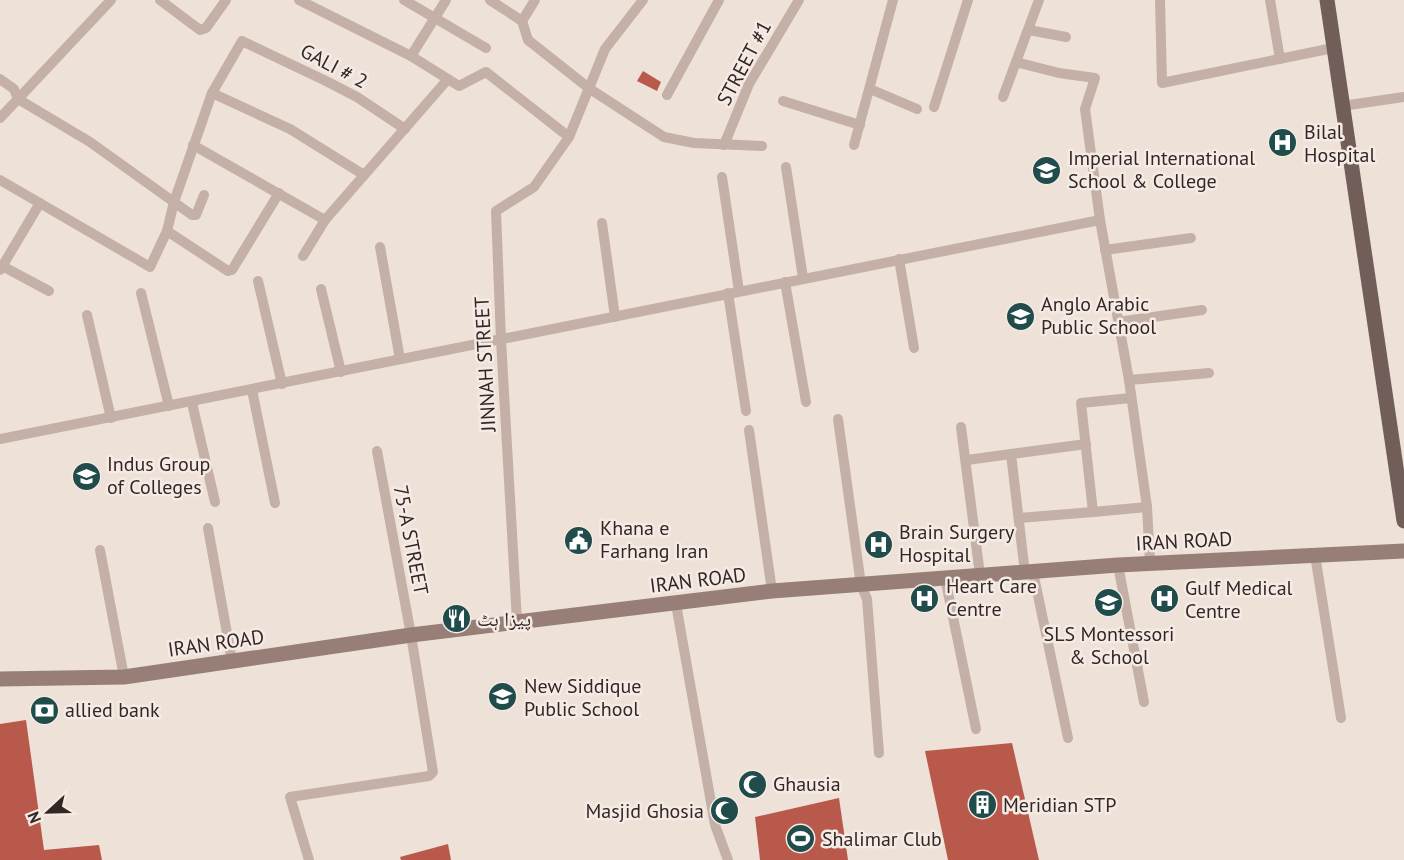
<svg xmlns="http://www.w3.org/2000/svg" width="1404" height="860" viewBox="0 0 1404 860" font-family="'PT Sans','Noto Naskh Arabic',sans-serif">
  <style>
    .building { fill: #b8594c }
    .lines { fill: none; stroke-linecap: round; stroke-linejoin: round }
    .minor { stroke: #c4b0a6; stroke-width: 10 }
    .secondary { stroke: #977f78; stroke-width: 15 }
    .primary { stroke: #715e58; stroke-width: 15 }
    .labels { text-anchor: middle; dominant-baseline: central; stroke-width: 5; stroke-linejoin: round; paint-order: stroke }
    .street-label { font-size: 20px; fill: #312826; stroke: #f6ebe4 }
    .poi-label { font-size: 20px; fill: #312826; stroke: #f6ebe4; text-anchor: start }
  </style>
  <rect width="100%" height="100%" fill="#ede1d8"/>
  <g class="building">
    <path d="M643,71L661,82L657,91L637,81Z"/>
    <path d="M26,720L44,850L99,845L102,860H0V724Z"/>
    <path d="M1012,743L1039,860H948L925,751Z"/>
    <path d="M839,798L848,860H760L755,817Z"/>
    <path d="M448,844L451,860H401L400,857Z"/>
  </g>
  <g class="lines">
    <g class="minor">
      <path d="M160,0L200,30L206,28L226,0"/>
      <path d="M299,0L411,56L459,86L486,72L569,137"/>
      <path d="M404,0L486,48"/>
      <path d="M490,0L522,21L528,40L590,89L664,137L694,143L762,146"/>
      <path d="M1160,0L1162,83L1333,48"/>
      <path d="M1270,0L1280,59"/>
      <path d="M522,21L535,0"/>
      <path d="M1029,30L1066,37"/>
      <path d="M411,56L446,0"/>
      <path d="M1016,62L1059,73L1095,78L1085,109L1100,220L1129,380L1147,507L1150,563"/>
      <path d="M0,79L14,89L18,99L90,142L192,215H196L204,195"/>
      <path d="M870,89L917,109"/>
      <path d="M212,93L290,129L364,175"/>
      <path d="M667,95L719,0"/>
      <path d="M1003,97L1039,0"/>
      <path d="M783,101L860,125"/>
      <path d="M1342,106L1404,97"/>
      <path d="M934,107L968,0"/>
      <path d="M0,118L111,0"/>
      <path d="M193,145L325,220"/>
      <path d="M724,145L749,84L799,0"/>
      <path d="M854,145L893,0"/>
      <path d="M786,167L803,278"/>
      <path d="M722,177L739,291"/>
      <path d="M0,180L150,267L167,231L174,202L212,93L242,41L326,81L357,97L405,129"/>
      <path d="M602,223L615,317"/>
      <path d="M167,231L228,271L232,270L279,193"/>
      <path d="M380,247L400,359"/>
      <path d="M1105,250L1191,238"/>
      <path d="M303,256L325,220L448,79"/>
      <path d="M899,259L914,348"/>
      <path d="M2,266L49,291"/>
      <path d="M0,270L40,203"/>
      <path d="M258,281L282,384"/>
      <path d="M785,282L806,402"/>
      <path d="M321,289L341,372"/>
      <path d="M141,293L169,406"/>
      <path d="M728,293L746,411"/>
      <path d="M87,315L111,418"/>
      <path d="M1118,322L1202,310"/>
      <path d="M1129,380L1209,373"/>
      <path d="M252,390L275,503"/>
      <path d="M1131,398L1081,403L1093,512L1147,507"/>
      <path d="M192,403L215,502"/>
      <path d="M838,419L861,585L867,599L879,753"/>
      <path d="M961,427L980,575"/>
      <path d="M749,430L772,591"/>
      <path d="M0,439C367,369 733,292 1100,220"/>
      <path d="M1011,454L1086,444"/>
      <path d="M967,460L1011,454L1025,573"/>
      <path d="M1019,518L1093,512"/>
      <path d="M208,528L232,661"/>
      <path d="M100,550L124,677"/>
      <path d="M1315,555L1341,718"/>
      <path d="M1118,565L1144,702"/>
      <path d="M1033,572L1068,738"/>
      <path d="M945,578L976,729"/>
      <path d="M676,604L715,825L728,860"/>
      <path d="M517,621L501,340L496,211L534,187L569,137L605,49L643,0"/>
      <path d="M309,860L290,797L429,776L433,772L411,635L377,451"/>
    </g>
    <path class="secondary" d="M0,679L124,677L411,635L772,591L1118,565L1404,551"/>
    <path class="primary" d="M1327,0L1404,521"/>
  </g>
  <defs>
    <symbol id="hospital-disc" viewBox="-11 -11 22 22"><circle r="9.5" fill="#204d4b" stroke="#f6ebe4"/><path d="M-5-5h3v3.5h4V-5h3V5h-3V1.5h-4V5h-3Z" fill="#fff"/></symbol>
    <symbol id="university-disc" viewBox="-11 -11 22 22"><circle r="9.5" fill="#204d4b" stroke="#f6ebe4"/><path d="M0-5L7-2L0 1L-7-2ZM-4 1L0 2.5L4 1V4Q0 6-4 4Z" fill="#fff"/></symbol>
    <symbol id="school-disc" viewBox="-11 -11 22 22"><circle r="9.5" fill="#204d4b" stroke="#f6ebe4"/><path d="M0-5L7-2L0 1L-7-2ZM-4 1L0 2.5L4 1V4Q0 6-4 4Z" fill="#fff"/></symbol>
    <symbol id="civic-disc" viewBox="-11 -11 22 22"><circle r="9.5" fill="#204d4b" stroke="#f6ebe4"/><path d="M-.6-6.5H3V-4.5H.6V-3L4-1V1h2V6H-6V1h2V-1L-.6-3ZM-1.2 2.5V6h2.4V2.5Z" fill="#fff"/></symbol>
    <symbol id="restaurant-disc" viewBox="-11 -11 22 22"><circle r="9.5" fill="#204d4b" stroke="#f6ebe4"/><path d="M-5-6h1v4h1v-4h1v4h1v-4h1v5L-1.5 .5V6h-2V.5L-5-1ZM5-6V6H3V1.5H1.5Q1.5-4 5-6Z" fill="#fff"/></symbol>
    <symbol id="bank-disc" viewBox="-11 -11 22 22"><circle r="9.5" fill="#204d4b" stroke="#f6ebe4"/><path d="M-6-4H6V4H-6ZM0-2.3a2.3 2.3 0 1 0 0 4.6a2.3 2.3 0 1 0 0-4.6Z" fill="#fff"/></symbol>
    <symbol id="mosque-disc" viewBox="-11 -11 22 22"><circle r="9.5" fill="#204d4b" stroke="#f6ebe4"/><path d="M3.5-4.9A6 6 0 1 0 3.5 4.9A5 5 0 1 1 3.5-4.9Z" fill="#fff"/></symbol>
    <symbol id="building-disc" viewBox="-11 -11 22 22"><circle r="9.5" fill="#204d4b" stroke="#f6ebe4"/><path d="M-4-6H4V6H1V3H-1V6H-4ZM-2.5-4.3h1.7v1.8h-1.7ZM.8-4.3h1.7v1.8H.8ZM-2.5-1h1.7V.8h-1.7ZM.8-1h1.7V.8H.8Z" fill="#fff"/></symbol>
    <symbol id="stadium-disc" viewBox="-11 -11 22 22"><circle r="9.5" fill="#204d4b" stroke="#f6ebe4"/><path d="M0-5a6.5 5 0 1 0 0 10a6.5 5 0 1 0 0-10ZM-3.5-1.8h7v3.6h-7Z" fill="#fff"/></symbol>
  </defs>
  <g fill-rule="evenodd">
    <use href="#hospital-disc" x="1266" y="126" width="33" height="33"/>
    <use href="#university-disc" x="1030" y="154" width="33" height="33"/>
    <use href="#school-disc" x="1004" y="300" width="33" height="33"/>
    <use href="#university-disc" x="70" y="460" width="33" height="33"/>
    <use href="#civic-disc" x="562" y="524" width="33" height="33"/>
    <use href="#hospital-disc" x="862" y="528" width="33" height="33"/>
    <use href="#hospital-disc" x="908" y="582" width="33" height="33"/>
    <use href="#hospital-disc" x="1148" y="582" width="33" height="33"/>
    <use href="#school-disc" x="1092" y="586" width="33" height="33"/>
    <use href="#restaurant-disc" x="440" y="602" width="33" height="33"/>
    <use href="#school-disc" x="486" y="680" width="33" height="33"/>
    <use href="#bank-disc" x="28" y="694" width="33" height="33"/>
    <use href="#mosque-disc" x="736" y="768" width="33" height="33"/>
    <use href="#building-disc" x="966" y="788" width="33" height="33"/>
    <use href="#mosque-disc" x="708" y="794" width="33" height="33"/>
    <use href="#stadium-disc" x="784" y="822" width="33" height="33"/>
  </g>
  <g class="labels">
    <g class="street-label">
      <text transform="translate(744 63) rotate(-62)">STREET #1</text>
      <text transform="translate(334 66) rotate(28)">GALI # 2</text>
      <text transform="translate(485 364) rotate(-93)">JINNAH STREET</text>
      <text transform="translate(411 540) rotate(79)">75-A STREET</text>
      <text transform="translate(1184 541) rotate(-3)">IRAN ROAD</text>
      <text transform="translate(698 580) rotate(-7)">IRAN ROAD</text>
      <text transform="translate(216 643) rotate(-8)">IRAN ROAD</text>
    </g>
    <g class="poi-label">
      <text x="1304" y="132">Bilal<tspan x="1304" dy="23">Hospital</tspan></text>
      <text x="1068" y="158">Imperial International<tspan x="1068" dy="23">School &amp; College</tspan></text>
      <text x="1041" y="304">Anglo Arabic<tspan x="1041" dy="23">Public School</tspan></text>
      <text x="107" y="464">Indus Group<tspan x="107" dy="23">of Colleges</tspan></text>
      <text x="600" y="528">Khana e<tspan x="600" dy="23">Farhang Iran</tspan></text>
      <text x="899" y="532">Brain Surgery<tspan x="899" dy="23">Hospital</tspan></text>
      <text x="946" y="586">Heart Care<tspan x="946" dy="23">Centre</tspan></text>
      <text x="1185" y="588">Gulf Medical<tspan x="1185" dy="23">Centre</tspan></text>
      <text x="477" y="619">پیزا ہٹ</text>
      <text x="1109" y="634" text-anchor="middle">SLS Montessori<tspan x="1109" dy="23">&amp; School</tspan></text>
      <text x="524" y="686">New Siddique<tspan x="524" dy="23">Public School</tspan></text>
      <text x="65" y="710">allied bank</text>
      <text x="773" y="784">Ghausia</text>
      <text x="1003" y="805">Meridian STP</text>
      <text x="704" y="811" text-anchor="end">Masjid Ghosia</text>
      <text x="822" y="839">Shalimar Club</text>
    </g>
  </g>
  <g transform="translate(48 812) rotate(248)" stroke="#f6ebe4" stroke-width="4.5" paint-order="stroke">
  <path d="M0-4.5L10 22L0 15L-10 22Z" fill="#312826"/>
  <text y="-9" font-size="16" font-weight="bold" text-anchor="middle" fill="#312826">N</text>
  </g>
</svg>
